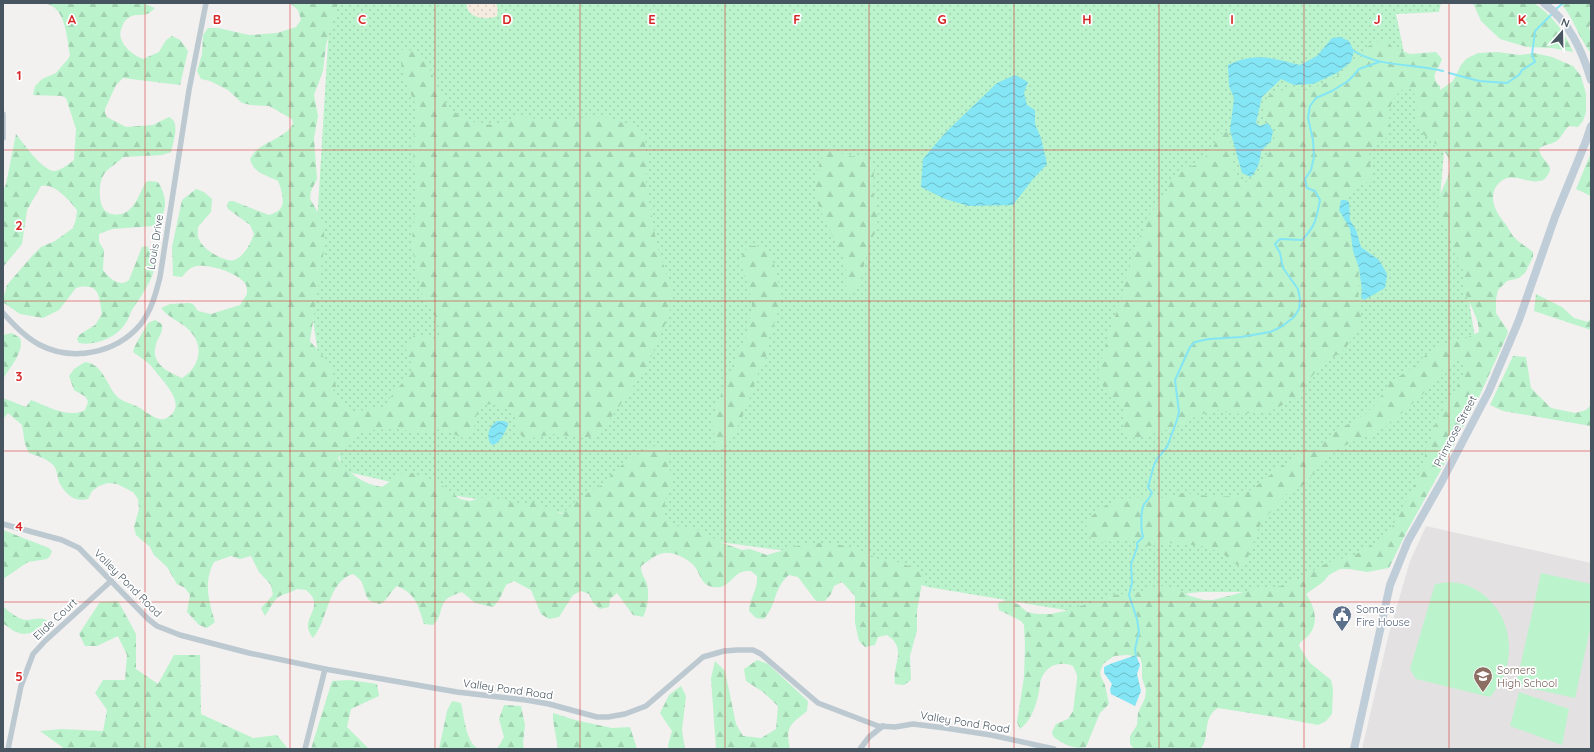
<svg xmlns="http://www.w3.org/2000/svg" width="1594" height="752" viewBox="0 0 1594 752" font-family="Quicksand,sans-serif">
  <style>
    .education { fill: #e4e1e2 }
    .grass { fill: url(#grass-dots) }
    .forest { fill: url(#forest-firs) }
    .sand { fill: url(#sand-dots) }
    .pitch { fill: #bbf3cc }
    .water { fill: url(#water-waves) }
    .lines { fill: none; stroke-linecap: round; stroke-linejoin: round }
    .stream { stroke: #84e5f4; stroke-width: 2 }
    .minor { stroke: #bcc9d0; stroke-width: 5.5 }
    .secondary { stroke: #bfcdd8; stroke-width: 8 }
    .grid { fill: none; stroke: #d62828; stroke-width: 1; stroke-opacity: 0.55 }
    .labels { text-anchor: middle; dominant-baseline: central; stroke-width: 3.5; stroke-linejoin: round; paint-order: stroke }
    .street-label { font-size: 11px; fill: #46555f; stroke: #fff }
    .service-label { font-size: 11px; fill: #4e5e75; stroke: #fff; text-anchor: start }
    .education-label { font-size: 11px; fill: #785e54; stroke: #fff; text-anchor: start }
    .grid-label { font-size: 13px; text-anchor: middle; font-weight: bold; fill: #d62828; stroke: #fff; stroke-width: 3.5; stroke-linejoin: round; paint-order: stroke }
  </style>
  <defs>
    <pattern id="grass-dots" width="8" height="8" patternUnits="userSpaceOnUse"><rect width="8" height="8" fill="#bbf3cc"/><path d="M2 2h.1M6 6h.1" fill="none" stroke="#a2d2b2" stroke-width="1.8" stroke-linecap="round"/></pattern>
    <pattern id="forest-firs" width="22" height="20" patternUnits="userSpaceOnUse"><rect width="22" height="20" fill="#bbf3cc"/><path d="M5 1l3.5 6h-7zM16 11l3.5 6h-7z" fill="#a2d2b2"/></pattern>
    <pattern id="sand-dots" width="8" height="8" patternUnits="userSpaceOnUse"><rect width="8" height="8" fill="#f5ecdf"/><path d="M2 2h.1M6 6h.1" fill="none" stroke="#d3ccc2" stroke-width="1.8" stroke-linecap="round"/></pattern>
    <pattern id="water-waves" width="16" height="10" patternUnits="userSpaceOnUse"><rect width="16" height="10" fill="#84e5f4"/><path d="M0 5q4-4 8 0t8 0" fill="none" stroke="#6ebcc9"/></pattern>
  </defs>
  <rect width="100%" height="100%" fill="#f3f0f0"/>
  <path class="education" d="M1426,526L1591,563V749H1362L1388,637L1410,561Z"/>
  <path class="grass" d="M335,3H1441L1439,12L1396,14L1403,48L1422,110L1444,152L1439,209L1463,257L1470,308L1477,349L1469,401L1376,555L1279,592H1200L1109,601L1083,613L928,587L874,569L824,556L720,542L646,521L575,515L433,492L344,471L326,413L313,319L316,241L329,26Z"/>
  <g class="forest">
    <path d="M34,3H143L155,8C152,10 150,13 147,14C140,16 133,13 127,19C124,21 123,24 122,27C115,41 131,54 143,59L159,52L166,40L172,36L180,40L188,51L180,85L123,78L116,85L105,109V113L107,117L126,127L153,125L169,117C181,122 173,142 171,152L162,155L123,157C115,166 107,167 102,178C99,185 99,202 103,208C108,217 124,216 130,209C137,203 141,190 146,182L150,181L158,182C168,198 168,213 154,226L112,229L99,234V242L104,250L103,270C109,278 120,288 129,280L142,247L146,246C169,259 143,294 133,308C130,313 129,319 125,324C116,338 95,346 79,343L77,339L79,335L95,325L102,314C99,295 99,282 76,288L59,310L43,318L20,314L4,303L3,300L7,285L32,256L41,247L55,241L73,228L76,219L77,210C70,201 54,182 41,186L27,210L22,244L3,267V191L6,184L16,134C23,143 43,171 54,171C60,171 69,164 74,160L76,129L66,98L62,96L33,95L35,86L42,79L56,73L68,59L70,55C67,40 66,8 47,4C43,3 38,3 34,3Z"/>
    <path d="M290,3H338L326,45L323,71L314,95L318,116L314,138L317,179L311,191L310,199L319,214L323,226L325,243L310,341C322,355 336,369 336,389L333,390L340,403L355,412L385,406L394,392L410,375L413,366C405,351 402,346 416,334L440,340L438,322L434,312L421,293L412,246L413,228L417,202L413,148L417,112L415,103L407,85L400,59V50L408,49L425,59L448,109L480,125L500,124L516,117H524L544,120L605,117L636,127L642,133L645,142L647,159L646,183L657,246L671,287L670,313L649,362L631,390L604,427L600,435L582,438L554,434L525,439C517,432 514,427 515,416C503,404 483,396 476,417C474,422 474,428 473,433L466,439L441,429L422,433L396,429L369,430L361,433L346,443L338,458C350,474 362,484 382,487L404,472L412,473L436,481L460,499L470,501L488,496L520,505L531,501L562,514L580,497L604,484L614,471L622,465L652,446L660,447L669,462L671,478V486L665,502L664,520L671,525L700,530L720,542L742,550L750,549L767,555L801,545L819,543L836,544L862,551L878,559L895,561L919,570L923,577L917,611V630L910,656L911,680L904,685L895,684C892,664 908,649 887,635L878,637L875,645L865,647L859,641L855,623V596L842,582L834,586L831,594L825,601H816L798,577L789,575C773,588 777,605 764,619L756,618L749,611C750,596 758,591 757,576L751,571C748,571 744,571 741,572C730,578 727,590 713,587C701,585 701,575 695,567C691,562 686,559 680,556C663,548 655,556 641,566C641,574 643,575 646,581C650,591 648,608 643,617L633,615L617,593L610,599L609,607L600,609L593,603L589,594L581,591L573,595L559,617L549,619L541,614L531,590L514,581L506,585L499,600L493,607L475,603L462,592C456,594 449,596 445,601C439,608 443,615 433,625L424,624C418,605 416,594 397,586C390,592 388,599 381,604C362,601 368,594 361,581C359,578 356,576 353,574C327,582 329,619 313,638C299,621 319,613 313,598C312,595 308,592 306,590L297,589C292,592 287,593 282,595C274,598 270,609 265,616L261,608L273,595L271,585L259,572L251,556L240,559L231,556L214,562C203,582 209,602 215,622L207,628L199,625L187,612L190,595L185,588L177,584L167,567L154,555L150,547L136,535L134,527L139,509L138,499L133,492L117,484L108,483L99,486L92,491L88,499C75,502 67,496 60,484C57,479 58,471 54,466C47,458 37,456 29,453L25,444L22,425L8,413L3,419V398L26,407L31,400C47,406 69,419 85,410L88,402L86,397L74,390L69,376L74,369L85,362C105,364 107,390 120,399C126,403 133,404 140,408C147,412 158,423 167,418C186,407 169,388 160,377C156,373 153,367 148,363C144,359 138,356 133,352C136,341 143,333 148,323L155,320L162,324C163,330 161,334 158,339C148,361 163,370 182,378C199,368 205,347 190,331C181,321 169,319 161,308L170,304L189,303L193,304L198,311L211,314L240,305L247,294C247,291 247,287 246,285C240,273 209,264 197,266C190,267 186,272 182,277L173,276L172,247L182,200L196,189L204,192L212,199L211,212L198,227C198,231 197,236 199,239C201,248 225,263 234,260C245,256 250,244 254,234L250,225L228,209L227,205L229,201H233L269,215C272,214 278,212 280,209C286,203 281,188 278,181C265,174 254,174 250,159C259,141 283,141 293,124L292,119L269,106L251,105L242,103L228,90L210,81L201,79L197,71L202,54L203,35L208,28H218L249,35L277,33L296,27L301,20L298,10Z"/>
    <path d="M1473,3H1534C1551,14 1566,33 1573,52L1552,48L1527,47L1500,39L1481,21Z"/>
    <path d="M1560,3H1591V22L1589,27L1591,37V53C1578,38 1574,17 1560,3Z"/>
    <path d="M1383,39L1387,40L1392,47L1410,54L1436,52L1442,59C1439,71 1428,75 1440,86V90L1453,81L1461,65L1466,59L1478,53L1497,52L1520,55L1534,53L1552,57L1573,66L1581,76L1586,94V112L1583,121L1578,127L1569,126C1563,131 1561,139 1555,142C1549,145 1544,144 1539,149C1540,158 1551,164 1550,170C1549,173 1546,179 1543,180C1531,185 1519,175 1507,178C1501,180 1496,185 1494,191C1490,205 1499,216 1507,226C1510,231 1512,236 1516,239C1521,244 1527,247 1533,252V257L1525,273L1519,278L1507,281L1498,290L1496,299V313L1508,331L1507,335L1479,397L1456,440L1451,452L1407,531L1389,568L1367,572L1349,569H1340L1329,575L1323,582L1306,594C1315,607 1320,624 1307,637C1303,641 1300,641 1299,646L1309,662L1331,680L1333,689L1332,714L1326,721L1318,725L1276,717L1218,708C1201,719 1211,735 1201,749H1134L1130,744V736L1137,725L1138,713L1145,698L1146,690L1142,678V665L1140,657L1127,655L1114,656L1103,664L1100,672L1101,677L1105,685L1109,704L1100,713L1086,747C1074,750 1062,744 1053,736L1052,732L1056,724L1068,719L1073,711L1077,680V675L1073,666C1062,661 1049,664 1043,675C1039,681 1040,690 1038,696C1036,707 1029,723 1020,729L1017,722L1024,677L1025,646L1024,625L1021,621L999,610L998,603L1008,599L1019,605L1027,612L1037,614H1051L1065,611L1115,595L1139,592L1162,586L1174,588L1190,596L1204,600H1213L1255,589L1282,586L1303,577L1323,565L1335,560L1353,556L1380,540L1392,527L1414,486L1424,462L1426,449L1431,440L1437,419L1455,390L1465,371V366L1459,360L1455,361L1441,371L1433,383L1423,394L1387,426L1372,435L1352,442L1327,455L1307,482L1300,487L1288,492L1267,516L1259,527L1248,557L1242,564L1237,565L1223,554L1210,548L1202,546L1170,543L1149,546L1128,538L1107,542H1098L1091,538L1086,529L1087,520L1101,508L1119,499L1150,497L1164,498L1182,493L1218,497L1243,495L1255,487L1280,467L1303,453L1316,449L1332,434L1368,412L1378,401L1389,383L1420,363L1422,358L1436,348L1453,340L1466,338L1479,332C1479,319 1471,307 1466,295C1464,287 1465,278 1463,271C1457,255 1451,240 1445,225C1443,220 1439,216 1438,211C1433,197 1451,181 1450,165C1449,147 1429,143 1421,131C1412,118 1421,102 1411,88L1407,87C1397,92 1390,102 1389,114C1389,121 1392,127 1389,134C1385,143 1373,143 1370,153C1367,161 1371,164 1372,171C1374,181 1362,186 1354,187L1348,194L1349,225L1352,228L1359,265L1358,293L1361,316L1359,329L1352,340L1340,353L1321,364L1298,396L1290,401L1269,412L1233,414L1217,410L1199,415L1174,428L1150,434L1147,436L1138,438L1130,437L1123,432V419L1125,411L1124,407L1118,401L1107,394L1099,379L1098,371L1110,330L1122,297L1126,276L1139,238L1150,214L1162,201L1173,177L1184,169L1198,164L1202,161L1214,146L1217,138L1224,132H1228C1229,138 1231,144 1232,150C1234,159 1232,170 1238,177C1254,195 1265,159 1269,150C1272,141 1277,136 1278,126L1261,116L1268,96L1285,89L1308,90L1328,82L1354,65L1367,47Z"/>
    <path d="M827,148C836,149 841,155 850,156C856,157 860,155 867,158L874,169L873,194L878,212L877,226L868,250L860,282L855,289L847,292C844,283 847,272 845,263C829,219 799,197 827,148Z"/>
    <path d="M1591,153V196L1576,189Z"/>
    <path d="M751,246C776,243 781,288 779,306C778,316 773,325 770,335C768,342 768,349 766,356C765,363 760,369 757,376C751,393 737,444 717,449L715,446L713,419L714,413L736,357L747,335L752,305L749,288L743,272L741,259L744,251Z"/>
    <path d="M1536,294L1562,307L1574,318L1588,322L1591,317V330L1534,311Z"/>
    <path d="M12,333L20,338C25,353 8,368 3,380V335Z"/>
    <path d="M1513,356L1526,357L1531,388L1551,408L1575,413L1586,410L1591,405V426L1503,411L1490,405Z"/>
    <path d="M3,530L49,548L52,551L50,556L47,559L28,562L3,579Z"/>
    <path d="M118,601L136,634V669L158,684L174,655H200L201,714L253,738L277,735L288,749H65L40,731L61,729L103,731L107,710L95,693L103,680H125L127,655L118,636L97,646H85L79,634L100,602Z"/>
    <path d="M3,606C9,612 19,620 28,620C35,619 40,617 47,620C36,631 29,638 14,631C10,629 7,625 3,624Z"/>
    <path d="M757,660L768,664L808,701L807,711C790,725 785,726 790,749H716L711,678L715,661L725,671L736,724L743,736L761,738L776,729L778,706L763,692L746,681L744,669Z"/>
    <path d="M350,680L377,684L379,696L351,709L347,727L369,749H311L332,681Z"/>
    <path d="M681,686L686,696L682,730L685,749H669L668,745L672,731L660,713L669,695Z"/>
    <path d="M452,701L461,703C464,715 466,746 480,749H439L447,711Z"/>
    <path d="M504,705L521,706L525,725L523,743L524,749H497L504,737L499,719Z"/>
    <path d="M553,713L575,720L612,728L630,727L637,749H558L553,720Z"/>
  </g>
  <path class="sand" d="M466,3H496L498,10L497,16C489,20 473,19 468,10C467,8 467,5 466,3Z"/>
  <g class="pitch">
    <path d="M1541,573L1591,584V625L1575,698L1516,685Z"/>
    <path d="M1450,582C1455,583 1462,583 1468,586C1513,604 1522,663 1490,697L1416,679L1410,669L1435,584Z"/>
    <path d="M1519,692L1569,709L1562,745L1510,726Z"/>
  </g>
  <g class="water">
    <path d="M1340,37L1349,41L1354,51L1351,62L1337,73L1313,84L1294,85L1281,79L1262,97L1256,123L1260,126L1268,123L1273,131L1271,141L1261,151C1260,162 1258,169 1251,177L1242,173L1230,130L1234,98L1229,86L1228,65C1256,52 1272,58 1300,65L1317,56L1332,38Z"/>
    <path d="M1015,75L1028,82L1024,93L1027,105L1035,110V124L1041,138L1047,164L1033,179L1013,205L969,206L945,199L921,187L923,159L946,132L997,83Z"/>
    <path d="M1341,200H1346L1349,202L1350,220L1356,230L1361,247L1379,260L1386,272L1387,276L1385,288L1364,300L1361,297L1362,290L1359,268L1353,251L1350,229L1339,210Z"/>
    <path d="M497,421H504L508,423V425C505,432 500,444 492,445C485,437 489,426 497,421Z"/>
    <path d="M1136,655L1140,665L1137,674L1141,691L1135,706L1111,694L1110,689L1112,684L1104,673V667L1110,664Z"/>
  </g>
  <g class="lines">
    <g class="stream">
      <path d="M1556,9L1563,3"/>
      <path d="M1354,51C1381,68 1413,63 1443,71"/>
      <path d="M1449,73L1479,81L1507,83L1519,75L1522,70L1535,62L1532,55L1535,31L1553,13"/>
      <path d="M1136,655L1135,649L1139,632L1137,619L1129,595L1132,583L1131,564L1137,548V543L1143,537C1141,530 1140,508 1145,503C1148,499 1150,498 1152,493L1148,487L1154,465L1157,459L1167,447L1177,420L1179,412L1175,380L1190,347L1195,342L1209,339L1241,337L1270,332L1281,327L1294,317L1299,309L1300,299L1298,289L1283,268L1280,253L1275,244L1280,239L1302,240C1316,225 1316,220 1320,200L1315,191L1307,188L1305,179L1311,170L1314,157L1313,140L1308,118L1310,106L1316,98L1332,91L1348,81L1354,75L1359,69L1379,62"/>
    </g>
    <g class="minor">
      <path d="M3,114V138"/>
      <path d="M3,313C14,325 25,337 40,345C73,362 116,353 140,325C151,312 156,293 160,277L189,90L206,3"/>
      <path d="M3,524L62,540L79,548L148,619L157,626L180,635L249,653L325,669L457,692L526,700L549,704L597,717H608L625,714L646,706L703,657L724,651L737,650H753L761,654L818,703L878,726L895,727L913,724L945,728L991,735L1054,749"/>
      <path d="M8,749L21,686L33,654L45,641L111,581"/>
      <path d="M305,749L325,669"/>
      <path d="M860,749L869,737L883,726"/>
    </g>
    <g class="secondary">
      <path d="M1544,3C1569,22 1582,50 1591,80"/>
      <path d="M1354,749L1390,585L1408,541L1442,481L1489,391L1519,320L1555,217L1586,141L1591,126"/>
    </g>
  </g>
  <path class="grid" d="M145,3V749M290,3V749M435,3V749M580,3V749M725,3V749M869,3V749M1014,3V749M1159,3V749M1304,3V749M1449,3V749M3,150H1591M3,301H1591M3,451H1591M3,602H1591"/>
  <defs>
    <symbol id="civic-pin" viewBox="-11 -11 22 30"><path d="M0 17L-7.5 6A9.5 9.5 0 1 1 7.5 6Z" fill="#5c6f8a" stroke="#fff"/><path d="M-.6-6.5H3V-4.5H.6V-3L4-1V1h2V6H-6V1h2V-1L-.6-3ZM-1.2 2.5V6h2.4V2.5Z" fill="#fff"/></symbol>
    <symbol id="school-pin" viewBox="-11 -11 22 30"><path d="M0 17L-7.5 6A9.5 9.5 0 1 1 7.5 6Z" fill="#8d6e63" stroke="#fff"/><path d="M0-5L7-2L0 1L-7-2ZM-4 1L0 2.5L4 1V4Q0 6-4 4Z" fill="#fff"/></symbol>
  </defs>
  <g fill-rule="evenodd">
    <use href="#civic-pin" x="1331" y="604" width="22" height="30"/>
    <use href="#school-pin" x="1472" y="665" width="22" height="30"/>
  </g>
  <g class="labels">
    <g class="street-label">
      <text transform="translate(155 242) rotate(-81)">Louis Drive</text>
      <text transform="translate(1455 431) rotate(-62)">Primrose Street</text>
      <text transform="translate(128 583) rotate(45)">Valley Pond Road</text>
      <text transform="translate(55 619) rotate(-43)">Elide Court</text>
      <text transform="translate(508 689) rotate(8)">Valley Pond Road</text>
      <text transform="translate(965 722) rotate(9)">Valley Pond Road</text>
    </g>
    <g class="service-label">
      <text x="1356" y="609">Somers<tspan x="1356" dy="13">Fire House</tspan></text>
    </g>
    <g class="education-label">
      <text x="1497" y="670">Somers<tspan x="1497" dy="13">High School</tspan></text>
    </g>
  </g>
  <g class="grid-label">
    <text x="72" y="24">A</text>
    <text x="217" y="24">B</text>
    <text x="362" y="24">C</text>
    <text x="507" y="24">D</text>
    <text x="652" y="24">E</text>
    <text x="797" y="24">F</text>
    <text x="942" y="24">G</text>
    <text x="1087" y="24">H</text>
    <text x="1232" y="24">I</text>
    <text x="1377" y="24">J</text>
    <text x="1522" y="24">K</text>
    <text x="19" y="80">1</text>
    <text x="19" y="230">2</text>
    <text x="19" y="381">3</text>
    <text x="19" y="531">4</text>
    <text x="19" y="681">5</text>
  </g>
  <rect width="1594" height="752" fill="none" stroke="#46555f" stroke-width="8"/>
  <g transform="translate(1562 32) rotate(20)" stroke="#ffffff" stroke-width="3" paint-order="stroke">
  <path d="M0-3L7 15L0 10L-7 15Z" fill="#46555f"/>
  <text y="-6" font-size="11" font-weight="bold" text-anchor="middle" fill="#46555f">N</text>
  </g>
</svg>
